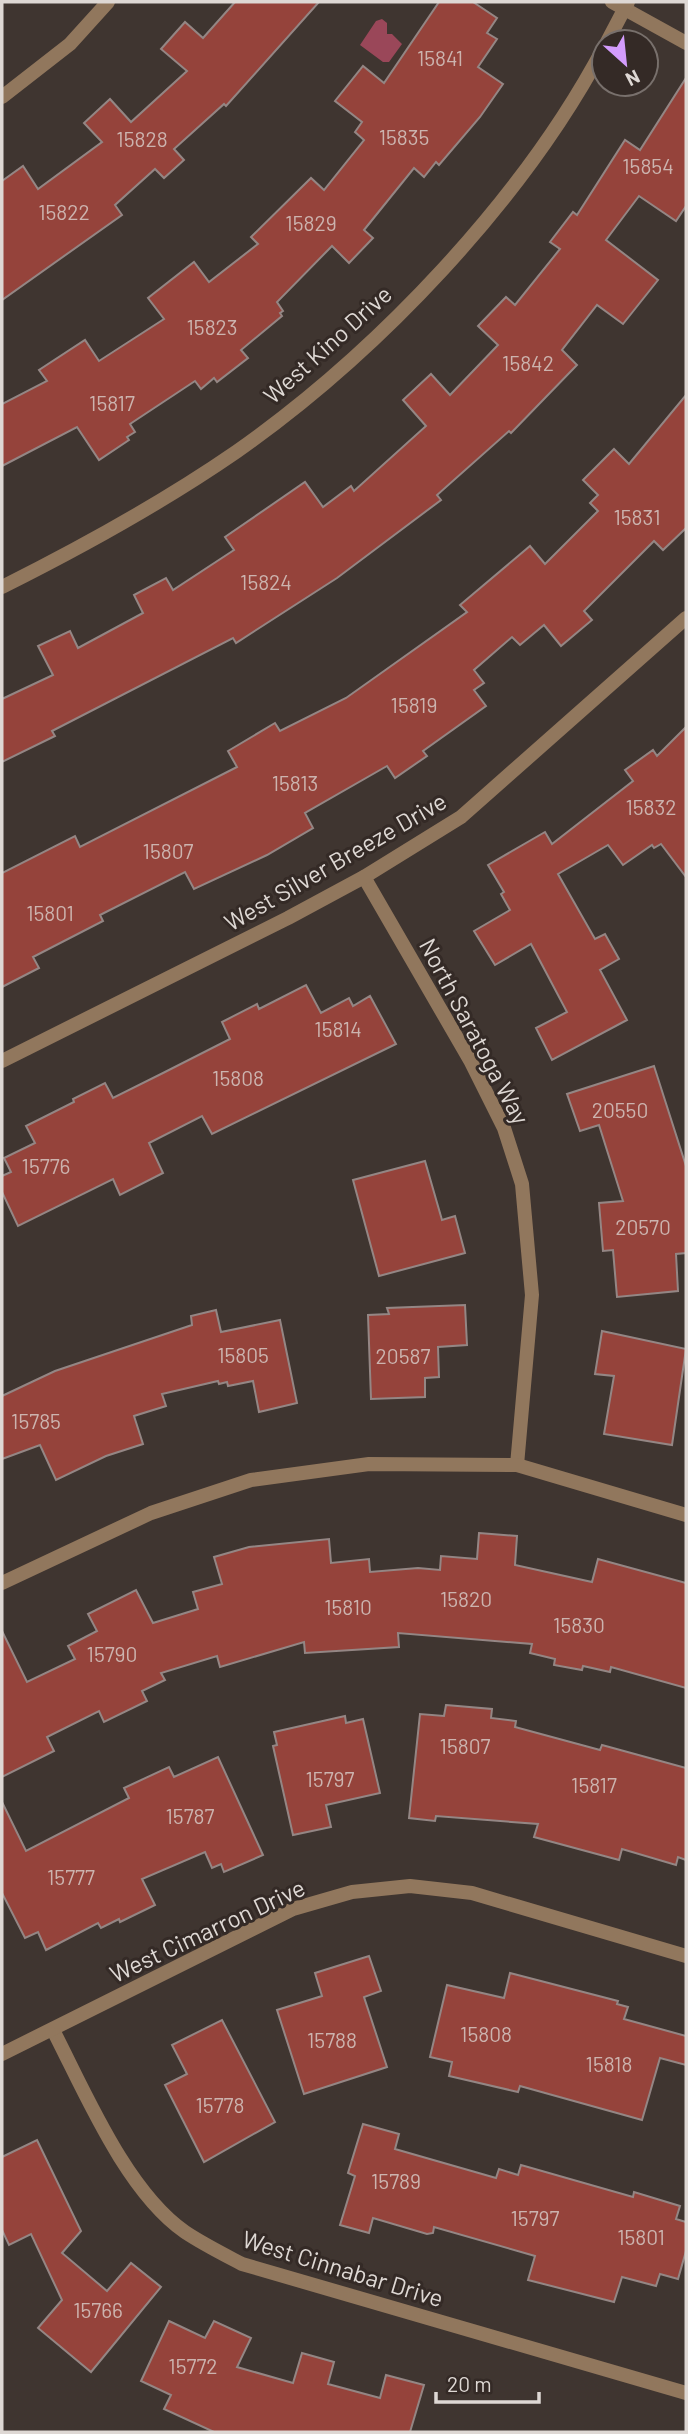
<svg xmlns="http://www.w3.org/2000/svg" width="688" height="2434" viewBox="0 0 688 2434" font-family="Barlow,sans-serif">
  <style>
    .water { fill: #9a4759 }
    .building { fill: #95433b; stroke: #948684; stroke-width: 2 }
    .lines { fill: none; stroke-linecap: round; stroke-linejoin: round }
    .street { stroke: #91775d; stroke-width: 14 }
    .labels { text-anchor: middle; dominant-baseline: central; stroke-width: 6; stroke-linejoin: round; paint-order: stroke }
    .number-label { font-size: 21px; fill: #ccb3ae }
    .street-label { font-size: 24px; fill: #ded8d4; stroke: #342a26 }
  </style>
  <rect width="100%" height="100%" fill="#3f3530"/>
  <path class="water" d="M382,19L387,23V34H392L402,44L389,62H383L360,45L376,21Z"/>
  <g class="building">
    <path d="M235,2H319L226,106L224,104L174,149L184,160L164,178L155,169L115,205L122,215L2,300V181L23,166L38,189L102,142L84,123L110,99L131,122L187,71L161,49L185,22L203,38Z"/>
    <path d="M439,2H473L497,18L487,33L497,39L478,67L503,84L480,117L439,165L436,162L424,177L414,168L364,230L373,238L349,263L332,246L277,302L283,311L280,313L282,316L241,350L248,358L217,382L214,378L201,389L195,381L130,424L135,432L127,437L129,440L99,460L77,427L2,466V404L47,381L39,370L85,340L99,361L164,319L148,298L194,262L209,282L258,244L251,237L311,178L324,190L364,140L355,132L362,122L335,101L363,66L384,83Z"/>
    <path d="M686,78V206L676,221L639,196L606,240L658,280L623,324L597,305L562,350L577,365L511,433L509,431L437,495L441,500L337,578L236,643L233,638L52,731L55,736L2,762V699L53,675L38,646L70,631L78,648L143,613L134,595L166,578L173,590L234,550L225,537L305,482L323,507L351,486L354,491L426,426L403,400L431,374L450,395L498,345L478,326L506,297L515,305L560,249L550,242L573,212L577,215L625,140L640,150Z"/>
    <path d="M686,395V528L663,550L654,541L584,611L592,620L561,646L544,625L520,645L512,637L474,670L484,683L474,690L486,706L423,751L427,756L395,778L387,766L305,813L313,828L267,855L194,889L185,872L100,915L103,921L33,957L39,968L2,987V873L75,836L80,847L237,767L228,751L275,723L280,731L346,698L467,612L460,605L530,546L545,564L598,511L590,503L598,495L583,480L614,449L629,464Z"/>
    <path d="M686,727V877L661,844L654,848L652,845L623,865L608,845L558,874L595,939L605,934L619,959L600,970L627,1020L552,1060L536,1028L567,1012L531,944L495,965L474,931L510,910L501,894L504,892L488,865L545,832L552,844L633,781L625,770L653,750L657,756Z"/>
    <path d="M306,985L321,1013L349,998L353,1006L370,996L396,1044L212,1134L202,1116L149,1143L163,1173L120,1195L113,1179L18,1226L2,1192V1176L11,1172L4,1158L35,1143L26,1126L74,1102L73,1099L105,1083L113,1098L163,1073L230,1039L222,1022L257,1004L259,1009Z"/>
    <path d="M654,1066L686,1166V1253L676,1254L678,1291L617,1297L613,1250L603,1251L599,1203L623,1201L599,1125L580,1131L567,1094Z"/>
    <path d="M425,1161L442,1220L455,1216L465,1253L379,1276L353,1180Z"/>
    <path d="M465,1305L467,1345L438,1347L439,1377L425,1378V1397L371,1399L368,1315L389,1314L387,1308Z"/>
    <path d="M216,1310L221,1332L280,1320L297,1403L259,1412L253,1381L228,1386L227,1382L219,1384L218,1381L162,1394L166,1406L134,1416L143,1444L106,1456L56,1480L40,1445L2,1459V1396L55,1371L192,1325L191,1316Z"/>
    <path d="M602,1331L686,1349L672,1445L604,1434L614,1376L595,1374Z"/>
    <path d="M479,1533L517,1536L515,1565L592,1582L598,1559L686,1583V1688L611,1667L610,1672L583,1666L582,1670L554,1665L555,1659L530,1653L532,1644L398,1633L399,1647L305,1653L304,1642L220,1667L217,1656L161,1673L165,1680L142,1691L147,1701L104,1722L99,1711L47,1737L54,1751L2,1777V1631L27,1682L75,1659L68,1646L97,1631L88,1614L136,1590L153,1623L198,1609L193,1592L222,1584L214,1557L249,1547L329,1539L331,1563L369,1559L370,1572L418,1568L440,1570L441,1556L477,1559Z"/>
    <path d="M446,1705L492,1709L491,1718L516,1721L515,1727L600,1750L602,1745L686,1768V1860L678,1857L676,1865L622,1849L619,1860L534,1837L538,1824L436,1816L435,1821L409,1818L420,1714L444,1716Z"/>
    <path d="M345,1716L346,1723L363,1719L380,1793L326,1805L331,1827L293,1835L273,1746L277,1745L274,1732Z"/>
    <path d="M218,1757L263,1855L224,1872L221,1864L212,1868L205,1852L142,1879L155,1905L120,1922L119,1919L101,1928L98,1923L46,1950L38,1932L25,1938L2,1893V1802L26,1851L129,1798L124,1788L169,1767L174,1777Z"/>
    <path d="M369,1956L381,1991L364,1997L387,2067L304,2094L277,2010L322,1996L315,1973Z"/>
    <path d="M510,1973L618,2001L617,2004L628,2007L624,2019L686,2036V2065L660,2058L642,2120L520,2086L518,2092L449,2076L452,2062L430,2057L447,1985L504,1998Z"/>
    <path d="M222,2020L275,2122L204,2162L165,2085L187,2074L172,2045Z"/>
    <path d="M363,2124L399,2134L395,2149L496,2178L499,2169L518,2175L521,2165L633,2197L634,2192L680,2206L676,2219L686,2222V2251L678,2279L660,2274L656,2286L622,2277L614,2302L528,2280L535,2256L434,2227L433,2233L427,2234L373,2218L369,2233L340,2225L355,2176L348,2173Z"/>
    <path d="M37,2140L81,2231L62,2253L107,2291L131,2263L161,2287L91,2372L38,2328L62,2300L31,2234L9,2245L2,2230V2157Z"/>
    <path d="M169,2321L205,2338L214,2321L251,2338L237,2367L293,2383L302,2353L334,2362L328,2384L380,2398L386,2375L424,2385L410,2432H214L164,2409L171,2395L141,2381Z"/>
  </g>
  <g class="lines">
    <g class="street">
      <path d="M612,2L686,43"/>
      <path d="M607,42L628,2"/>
      <path d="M2,97L70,44L108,2"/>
      <path d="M2,587C82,547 162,503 236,452C377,353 523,200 604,47"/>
      <path d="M364,877L471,1062L504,1128L522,1184L532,1295L517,1465"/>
      <path d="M2,1061L288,918L364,877L461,817L686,618"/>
      <path d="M2,1583L151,1513L251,1480L369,1464L517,1465L686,1515"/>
      <path d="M53,2030C85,2092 126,2191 185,2232C203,2244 223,2254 242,2264L686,2393"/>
      <path d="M2,2054L293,1909L352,1892L410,1886L472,1893L686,1956"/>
    </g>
  </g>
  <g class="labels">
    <g class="number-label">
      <text x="440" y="57">15841</text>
      <text x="404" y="136">15835</text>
      <text x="142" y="138">15828</text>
      <text x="648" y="165">15854</text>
      <text x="64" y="211">15822</text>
      <text x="311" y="222">15829</text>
      <text x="212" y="326">15823</text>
      <text x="528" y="362">15842</text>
      <text x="112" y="402">15817</text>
      <text x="637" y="516">15831</text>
      <text x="266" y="581">15824</text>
      <text x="414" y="704">15819</text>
      <text x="295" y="782">15813</text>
      <text x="651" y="806">15832</text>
      <text x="168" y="850">15807</text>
      <text x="50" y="912">15801</text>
      <text x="338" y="1028">15814</text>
      <text x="238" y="1077">15808</text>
      <text x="620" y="1109">20550</text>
      <text x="46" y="1165">15776</text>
      <text x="643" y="1226">20570</text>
      <text x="243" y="1354">15805</text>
      <text x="403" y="1355">20587</text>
      <text x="36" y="1420">15785</text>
      <text x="466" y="1598">15820</text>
      <text x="348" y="1606">15810</text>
      <text x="579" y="1624">15830</text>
      <text x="112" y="1653">15790</text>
      <text x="465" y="1745">15807</text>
      <text x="330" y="1778">15797</text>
      <text x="594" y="1784">15817</text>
      <text x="190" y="1815">15787</text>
      <text x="71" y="1876">15777</text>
      <text x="486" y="2033">15808</text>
      <text x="332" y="2039">15788</text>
      <text x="609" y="2063">15818</text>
      <text x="220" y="2104">15778</text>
      <text x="396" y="2180">15789</text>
      <text x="535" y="2217">15797</text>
      <text x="641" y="2236">15801</text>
      <text x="98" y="2309">15766</text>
      <text x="193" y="2365">15772</text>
    </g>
    <g class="street-label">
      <text transform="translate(327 344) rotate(-42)">West Kino Drive</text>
      <text transform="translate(335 861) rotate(-30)">West Silver Breeze Drive</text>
      <text transform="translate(475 1031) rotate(62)">North Saratoga Way</text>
      <text transform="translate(207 1930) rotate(-25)">West Cimarron Drive</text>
      <text transform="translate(343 2268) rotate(17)">West Cinnabar Drive</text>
    </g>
  </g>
  <rect width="688" height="2434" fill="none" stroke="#ded8d4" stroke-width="7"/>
  <g transform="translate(625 63) rotate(153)"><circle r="33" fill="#342a26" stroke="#78706c" stroke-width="2"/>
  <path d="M0-5L12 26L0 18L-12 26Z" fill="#d39cfc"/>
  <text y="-10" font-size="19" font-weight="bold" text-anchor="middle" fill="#ded8d4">N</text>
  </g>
  <path d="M436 2392v10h103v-10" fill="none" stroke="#ded8d4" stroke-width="3.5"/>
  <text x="447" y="2392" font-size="21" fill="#ded8d4" stroke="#342a26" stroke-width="5" paint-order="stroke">20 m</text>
</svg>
